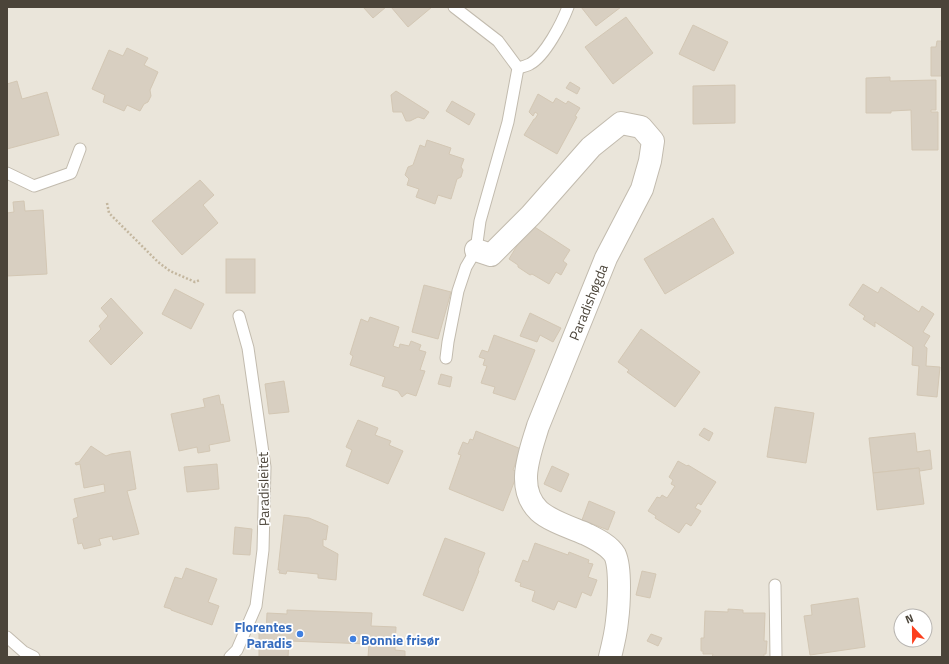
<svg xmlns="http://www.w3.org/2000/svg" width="949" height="664" viewBox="0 0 949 664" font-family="'Titillium Web',sans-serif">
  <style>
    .residential { fill: #eae5da; fill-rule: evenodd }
    .building { fill: #d8cfc1; stroke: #d3c7b4 }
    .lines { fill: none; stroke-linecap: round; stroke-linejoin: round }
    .lane-casing { stroke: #c2bbae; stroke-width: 13 }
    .street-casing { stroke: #c2bbae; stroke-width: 24 }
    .path { stroke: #c4b79f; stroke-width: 2.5; stroke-dasharray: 2 2; stroke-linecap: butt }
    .lane { stroke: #fff; stroke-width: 11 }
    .street { stroke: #fff; stroke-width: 22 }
    .shop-dot { fill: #3f7fe0; stroke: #fff; stroke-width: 1.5 }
    .labels { text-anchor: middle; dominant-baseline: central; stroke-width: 3.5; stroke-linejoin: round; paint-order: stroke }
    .street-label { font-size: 14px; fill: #4b4439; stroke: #fff }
    .shop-label { font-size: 14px; font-weight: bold; fill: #366cbe; stroke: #fff; text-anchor: end }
  </style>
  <rect width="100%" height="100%" fill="#f6f3ec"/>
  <path class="residential" d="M7,7H942V657H7ZM901,616H925V640H901Z"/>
  <g class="building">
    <path d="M363,7H386L373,18Z"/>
    <path d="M391,7H432L408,27Z"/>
    <path d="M581,7H621L596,26Z"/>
    <path d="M626,17L653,53L613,84L585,47Z"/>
    <path d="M693,25L728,42L714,71L679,54Z"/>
    <path d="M937,41H942V76H931V47H936Z"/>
    <path d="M127,48L148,58L144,65L158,72L150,90L151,96L148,102L144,104L140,111L127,105L124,111L103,102L105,95L92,89L109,50L123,56Z"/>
    <path d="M890,77V81L936,80V110H931V112H938V150H912L911,110L891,111V113H866V78Z"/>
    <path d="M17,81L22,99L47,92L59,135L7,149V84Z"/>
    <path d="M570,82L580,88L577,94L566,88Z"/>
    <path d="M735,85V123L693,124V86Z"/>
    <path d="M396,91L429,112L424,119L418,117L410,121H406L402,112H393L391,95Z"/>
    <path d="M538,94L553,103L556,98L566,104L568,101L580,108L575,116L577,117L557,154L524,135L534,119H535L538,114L535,112L533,116L529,112Z"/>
    <path d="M452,101L475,114L469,125L446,111Z"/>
    <path d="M427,140L451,148L449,154L464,159L461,167L463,170L461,177L457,179L451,199L438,195L435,204L416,197L419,189L407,185L409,179L405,175L408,167L413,165L420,145L425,147Z"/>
    <path d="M200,180L214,195L203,205L218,223L182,255L152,221Z"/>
    <path d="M24,201L25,211L43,210L47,274L7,276V213L14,212L13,202Z"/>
    <path d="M713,218L734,253L665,294L644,259Z"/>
    <path d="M530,224L570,250L563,261L567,264L561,275L556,272L549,284L532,274L530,275L518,267V265L509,259Z"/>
    <rect x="226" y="259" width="29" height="34"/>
    <path d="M863,284L878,293L881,287L919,312L922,306L934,314L923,332L930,336L924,346L927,348L926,366L940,367L937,397L917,395L919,366L912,365L913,347L875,322V327L863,319L865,316L849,305Z"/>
    <path d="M424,285L451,292L438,339L412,332Z"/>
    <path d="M175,289L204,304L191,329L162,314Z"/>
    <path d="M111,298L143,333L111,365L89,341L101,329L99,326L108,316L101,308Z"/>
    <path d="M530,313L561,328L553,342L540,335L537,342L520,336Z"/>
    <path d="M370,317L399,327L393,346L399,348L400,344L409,346L411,341L421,345L419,350L426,352L420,370L425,371L416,396L407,393L402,397L398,391L382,386L385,377L350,365L353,356L350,354L361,319L368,322Z"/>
    <path d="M641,329L700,372L675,407L627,372L629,370L618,362Z"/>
    <path d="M494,335L535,350L515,400L493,393L495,387L481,383L487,366L483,365L485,359L479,357L482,350L488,352Z"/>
    <path d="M441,374L452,377L450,387L438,384Z"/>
    <path d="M284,381L289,412L269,414L265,384Z"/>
    <path d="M219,395L221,405L223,404L230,441L209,445L210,451L198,453L197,447L179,451L171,414L205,407L203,399Z"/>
    <path d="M775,407L814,413L806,463L767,457Z"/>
    <path d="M358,420L378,428L375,435L391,441L389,445L403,451L388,484L346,466L352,450L346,447Z"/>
    <path d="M704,428L713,433L709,441L699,435Z"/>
    <path d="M476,431L521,449L513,470L518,472L503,511L449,489L461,455L458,454L463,442L468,444L470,439L473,440Z"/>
    <path d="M915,433L917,452L930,450L932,469L920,471L919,468L873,473L869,438Z"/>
    <path d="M91,446L106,456L111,454L130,451L136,489L127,491L139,534L113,540L112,536L99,539L101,545L84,549L82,543L78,544L73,519L78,517L74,499L105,492L104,484L84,488L80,464L76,465L75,463L79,462Z"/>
    <path d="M678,461L687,466L688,465L716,482L701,505L698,503L695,508L701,511L691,526L686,523L679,533L655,518L656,516L648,511L657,497L660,498L662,495L667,498L675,486L671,484L673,480L669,477Z"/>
    <path d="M217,464L219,489L187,492L184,467Z"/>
    <path d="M552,466L569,474L561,492L544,484Z"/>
    <path d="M919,468L924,504L877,510L873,473Z"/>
    <path d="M589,501L615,512L608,530L582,520Z"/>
    <path d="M284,515L309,518L328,526L326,540L323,539V546L338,554L336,580L318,578V574L287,571L286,574L279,573L280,570H278Z"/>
    <path d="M235,527L252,529L250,555L233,554Z"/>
    <path d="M445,538L485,553L478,570L479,571L463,611L423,595Z"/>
    <path d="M535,543L568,555L569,552L589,560L588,563L593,564L588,577L597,580L591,596L582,592L576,608L558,601L554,610L532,601L535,591L520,586L521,583L515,581L523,560L528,562Z"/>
    <path d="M186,568L217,579L208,602L219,606L212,625L171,610V609L164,607L175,577L182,579Z"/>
    <path d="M642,571L656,574L650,598L636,595Z"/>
    <path d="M858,598L865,647L810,655L804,616L812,615L811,605Z"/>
    <path d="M728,609L743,610V613H765L764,641H767L766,654H764V657H712L713,654H703V651H701V638H704L705,611L728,612Z"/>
    <path d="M287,610L372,613L371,626L396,627L395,650L405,651V657H368L369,644L289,641L288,657H259V633L266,634L267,613L287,614Z"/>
    <path d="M651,634L662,638L658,646L647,641Z"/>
  </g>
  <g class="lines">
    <defs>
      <g id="lane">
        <path d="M518,68C522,67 526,66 530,64C545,56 562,23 568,7"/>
        <path d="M7,173L34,186L71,173L80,149"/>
        <path d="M446,358L448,342L458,291L466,267L476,250L480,221L508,122L518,68L498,41L454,7"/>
        <path d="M775,585L776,657"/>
        <path d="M7,637L24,652L34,657"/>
        <path d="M230,657L237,650L256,606L263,550L265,467L248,348L239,316"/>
      </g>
      <path id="street" d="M476,250L491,255L531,215L591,147L621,123L641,127L653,141L650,161L642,189L606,258L538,426C530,453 515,488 539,511C550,521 572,528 586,534C596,539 609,545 615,555C621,568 619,606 617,621C616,633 613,645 610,657"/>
    </defs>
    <use href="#lane" class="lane-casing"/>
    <use href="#street" class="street-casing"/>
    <path class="path" d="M107,203L109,213L158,262L170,271L195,282L200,280"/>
    <use href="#lane" class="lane"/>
    <use href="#street" class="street"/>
  </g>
  <g class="shop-dot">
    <circle cx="300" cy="634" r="4"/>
    <circle cx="353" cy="639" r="4"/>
  </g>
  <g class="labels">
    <g class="street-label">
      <text transform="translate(588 302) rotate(-68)">Paradishøgda</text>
      <text transform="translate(263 489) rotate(-91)">Paradisleitet</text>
    </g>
    <g class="shop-label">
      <text x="292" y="626">Florentes<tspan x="292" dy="16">Paradis</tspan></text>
      <text x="361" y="639" text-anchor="start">Bonnie frisør</text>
    </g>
  </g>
  <rect width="949" height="664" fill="none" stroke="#4b4439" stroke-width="16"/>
  <g transform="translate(913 628) rotate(338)"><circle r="19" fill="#ffffff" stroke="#b7b4b0"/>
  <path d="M0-3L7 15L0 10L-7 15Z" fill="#fc3f1d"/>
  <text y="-6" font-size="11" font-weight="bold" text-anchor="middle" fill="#4b4439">N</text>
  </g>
</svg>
